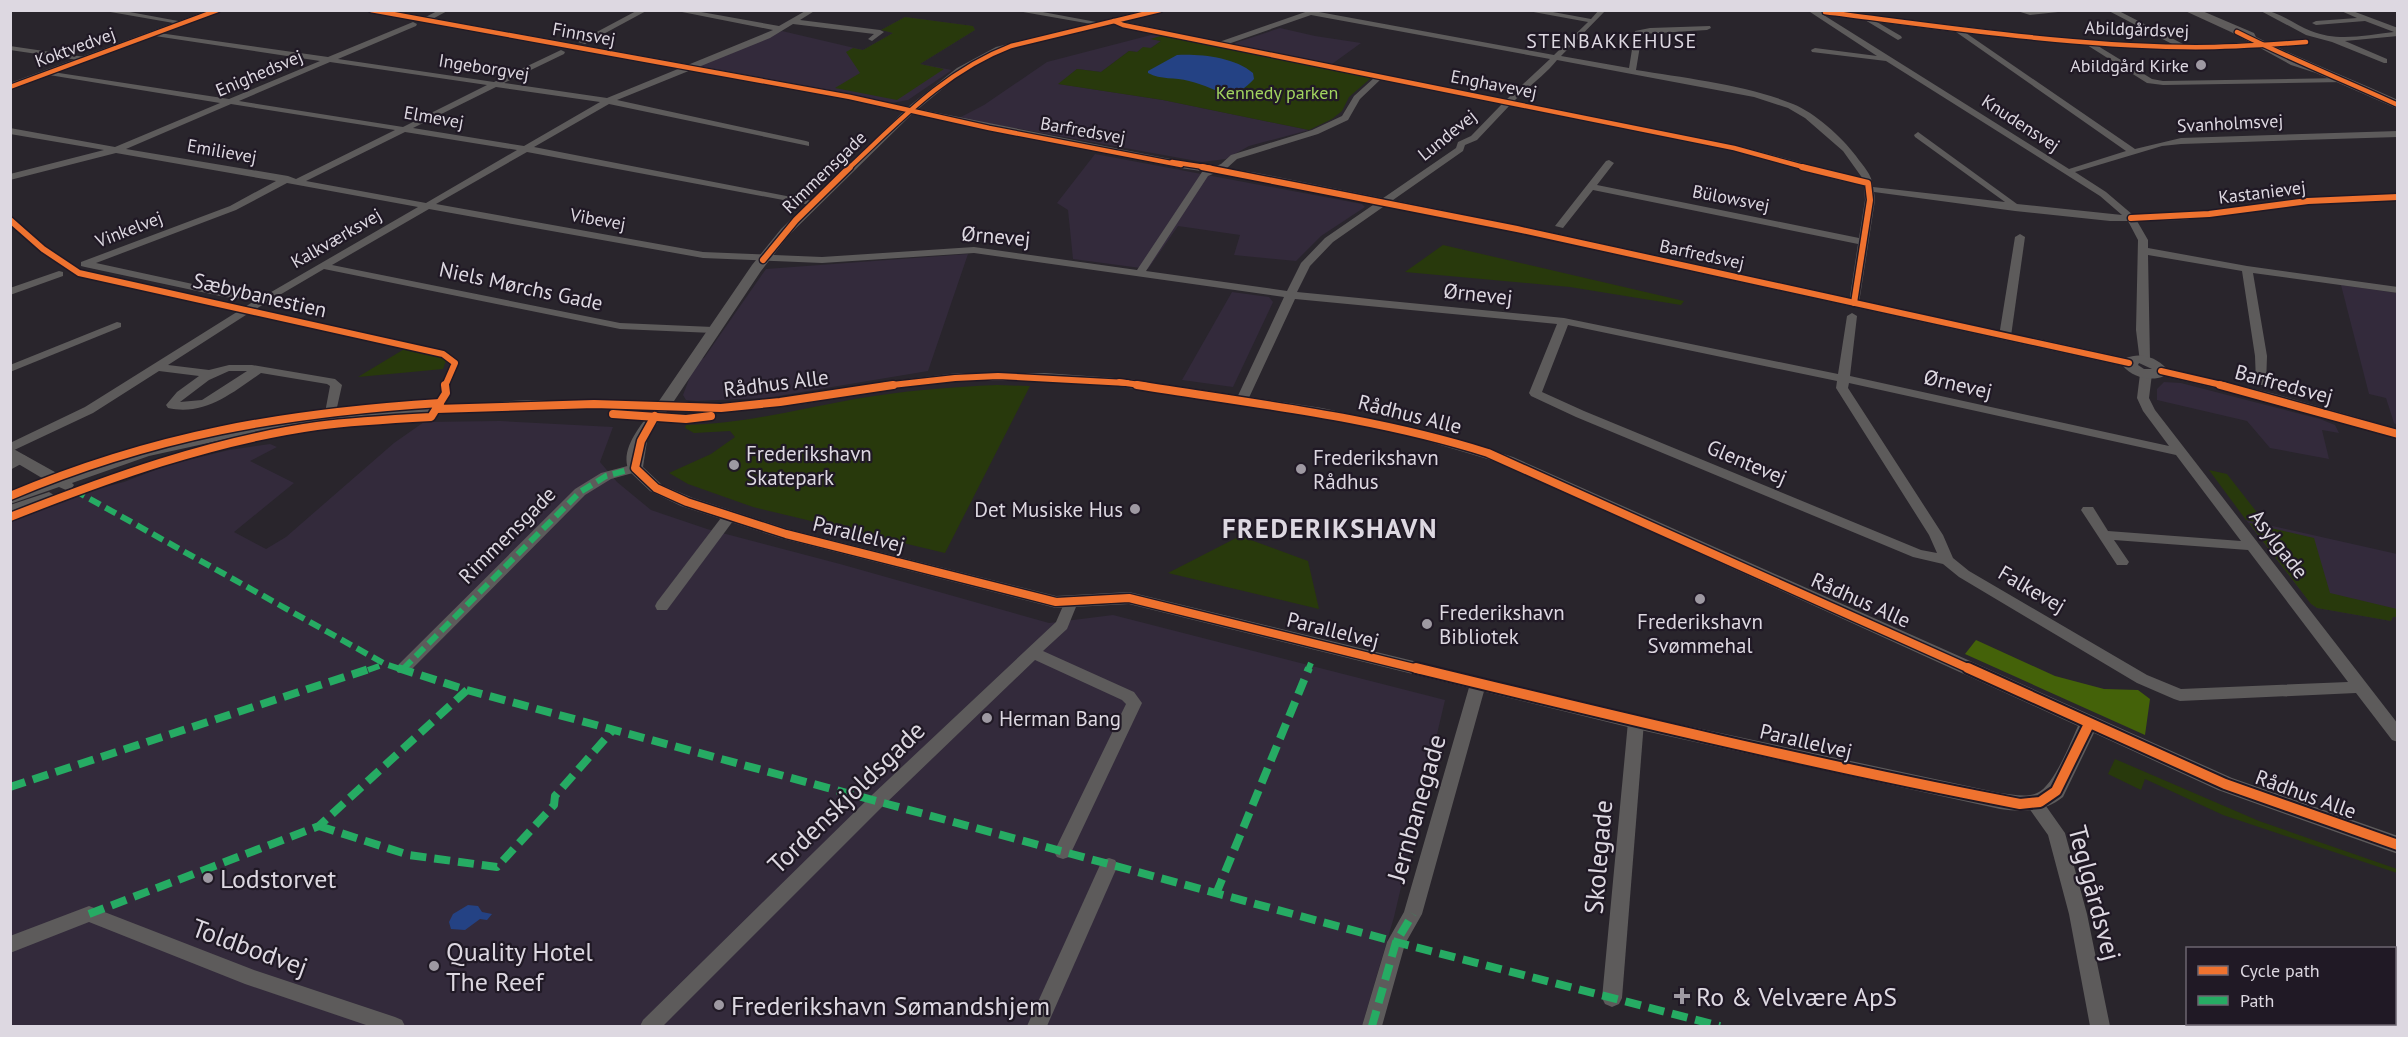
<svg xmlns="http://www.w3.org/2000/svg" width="2408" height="1037" viewBox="0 0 2408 1037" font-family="'PT Sans',sans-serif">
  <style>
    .built { fill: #332a3b }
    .green { fill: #28390c }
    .forest { fill: #446209 }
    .water { fill: #244284 }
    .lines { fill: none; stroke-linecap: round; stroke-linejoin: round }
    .minor { fill: #5d5b5b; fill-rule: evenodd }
    .tertiary { fill: #5d5b5b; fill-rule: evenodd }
    .primary { fill: #5f5c5c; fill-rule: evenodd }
    .quiet-far1 { stroke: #26ab63; stroke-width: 6; stroke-dasharray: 12 6; stroke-linecap: butt }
    .quiet { stroke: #26ab63; stroke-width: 8; stroke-dasharray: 16 8; stroke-linecap: butt }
    .cycleway-far3-casing { stroke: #201925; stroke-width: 7 }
    .cycleway-far2-casing { stroke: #201925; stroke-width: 9 }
    .cycleway-far1-casing { stroke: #201925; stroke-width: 11 }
    .cycleway-casing { stroke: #201925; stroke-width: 14 }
    .cycleway-far3 { stroke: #ef722f; stroke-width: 4.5 }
    .cycleway-far2 { stroke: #ef722f; stroke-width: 6 }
    .cycleway-far1 { stroke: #ef722f; stroke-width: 8 }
    .cycleway { stroke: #ef722f; stroke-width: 10 }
    .poi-dot { fill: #9e99a2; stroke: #201925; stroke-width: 2 }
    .labels { text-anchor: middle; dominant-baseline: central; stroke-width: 4.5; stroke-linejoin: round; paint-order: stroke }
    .far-street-label { font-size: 18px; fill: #ddd8e1; stroke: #201925 }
    .far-poi-label { font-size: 18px; fill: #ddd8e1; stroke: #201925; text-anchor: end }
    .far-park-label { font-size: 18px; fill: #a1d45f; stroke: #201925 }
    .far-quarter-label { font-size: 20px; letter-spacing: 1.5px; fill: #ddd8e1; stroke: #201925 }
    .street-label { font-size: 21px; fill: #ddd8e1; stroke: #201925 }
    .poi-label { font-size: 21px; fill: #ddd8e1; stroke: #201925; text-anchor: start }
    .near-street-label { font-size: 26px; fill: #ddd8e1; stroke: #201925 }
    .near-poi-label { font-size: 26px; fill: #ddd8e1; stroke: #201925; text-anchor: start }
    .district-label { font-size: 27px; font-weight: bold; letter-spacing: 1.5px; fill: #ddd8e1; stroke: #201925 }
  </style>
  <rect width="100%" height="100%" fill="#29252c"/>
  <g class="built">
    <path d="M905,17L973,26L975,30L920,64L952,70L908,100L892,103L697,67L782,31L863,50L893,33L881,30Z"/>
    <path d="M1280,28L1315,36L1361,43L1332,64L1236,45L1235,43Z"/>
    <path d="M1151,35L1161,36L1152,39L1161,41L1151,48L1137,52L1129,51L1101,72L1077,69L1059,84L1163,100L1309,130L1249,146L1226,159L1202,162L959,118L984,105L1047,62Z"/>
    <path d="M1095,154L1362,204L1365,207L1321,236L1296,261L1234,255L1240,235L1178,226L1148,269L1073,259L1068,210L1057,203Z"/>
    <path d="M968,254L928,371L766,398L697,401L686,400L683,395L691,374L700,359L704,358L766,269Z"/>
    <path d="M2341,285L2397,293V425L2394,423L2386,398L2369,394Z"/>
    <path d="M1232,292L1269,297L1273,302L1233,387L1182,380Z"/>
    <path d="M2164,382L2181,383L2320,419L2335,425L2339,433L2322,430L2329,459L2270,448L2247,421L2157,400V389Z"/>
    <path d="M500,421L613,427L600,462L617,482L651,510L707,529L840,564L1049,623L1113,615L1445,700L1394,917L1362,1026H11V519L66,497L124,482L168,465L229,450L270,444L277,447L250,461L294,483L234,532L266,549L286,537L394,443L424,422Z"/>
    <path d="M2246,520L2397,554V617H2393L2391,621L2317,608L2311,604Z"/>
  </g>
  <g class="green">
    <path d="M905,17L973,26L975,30L920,64L944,69L897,100L835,88L860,73L846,52L853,48L863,50L893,33L881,30Z"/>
    <path d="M1161,36L1371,78L1349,97L1342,111L1332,119L1309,130L1163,100L1058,84L1077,69L1101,72L1129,51L1137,52L1143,47L1151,48L1161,41L1150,39Z"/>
    <path d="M1443,245L1684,301L1681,305L1570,287L1405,272Z"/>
    <path d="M406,348L447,358L443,369L358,377Z"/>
    <path d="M997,385L1030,386L945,553L753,507L688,484L669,473L711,454L735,437L730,431L694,433L685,428L686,425C743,424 799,409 855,399C902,391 949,387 997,385Z"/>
    <path d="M2209,470L2227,474L2266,524L2246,520Z"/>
    <path d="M2249,523L2314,538L2330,593L2397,609V617H2393L2391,621L2317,608L2311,604Z"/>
    <path d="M1240,536L1308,561L1319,609L1168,573Z"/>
    <path d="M2115,759L2259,821L2397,869V873L2223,815L2145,779L2141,790L2108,774Z"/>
  </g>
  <path class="forest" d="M1976,640L2055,676L2104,689L2138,690L2150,699L2145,735L1965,654Z"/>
  <g class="water">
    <path d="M1177,55C1201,54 1234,57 1253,73L1254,79C1230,106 1214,86 1189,81C1175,77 1161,80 1148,73V71Z"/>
    <path d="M468,905L478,906L482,912L492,914L487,920L480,919L465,930L451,929L449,922L453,914Z"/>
  </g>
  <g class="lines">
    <g class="minor">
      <path d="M99,10H119L189,23L185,25Z"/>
      <path d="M439,10H449L427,22L420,20Z"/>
      <path d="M638,10H648L585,44L578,42Z"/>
      <path d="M672,10H690L779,26L807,10H816L800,20L880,30L884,32L872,41L868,39L874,34L793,24L770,38L617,100L806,141L809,142V146L609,104L534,147L812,201L815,202V206L527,152L436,204L703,252L822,257L974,247L1137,270L1202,172L1221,164L1231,155L1312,130L1342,116L1354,96L1374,78L1123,27L1111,23V19L1219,42L1311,10H1322L1319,12L1554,55L1588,22L1523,10H1542L1591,19L1599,10H1606L1561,56L1629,68L1635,31L1650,28L1710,26L1711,28L1707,30L1642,34L1636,70C1685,78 1747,85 1793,104C1815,113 1841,136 1856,156C1863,166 1872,174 1873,187L2005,202L1915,137L1914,135L1918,132L2017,204L2122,215L2100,196L1886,61L1812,52L1811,50L1815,48L1877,56L1807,10H1826L2059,38L2174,45L2107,10H2117L2185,45L2309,40V44H2306C2236,49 2167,51 2098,46L2152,79L2163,81L2342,78H2345V82L2163,85L2147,83L2087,45L1966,33L2135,149L2181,138L2398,131V137L2181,144L2162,146L2075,172L2106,192L2133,215L2183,214L2308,198L2398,194V200L2308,204L2183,220L2137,221L2148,240V248L2247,266L2398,287V293L2253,273L2267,356L2266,385H2258L2256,382L2255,356L2242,271L2148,255L2150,360L2148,362H2140L2136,330L2138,240L2128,221H2110L2015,211L1874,192L1875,200L1859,303L1854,306L1849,303L1858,244L1593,190L1563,228L1555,226L1606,161L1609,160L1614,163L1597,185L1859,238L1865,200L1864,185L1838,180L1733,150L1510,105L1477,140L1465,145L1463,151L1333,242L1310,266L1297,292L1564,318L1838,374L1847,316L1852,313L1857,316L1850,376L2169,446L2143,411L2137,398L2140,374L2146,370L2150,372L2152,374L2149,398L2155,410L2398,724V742L2392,740L2356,693L2180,701L2174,699L2137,683L1959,577L1943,564L1913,557L1576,417L1531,396L1529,393L1557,324L1295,299L1247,402L1241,406L1235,402L1284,297L974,253L822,263L703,258L429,209L332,265L620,323L713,327L719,330L713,333L620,329L324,269L249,313L168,365L209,370L229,365H252L335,379L342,385L334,421L330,422L324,418L330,386L327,384L261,373C232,393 205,416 168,408L166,405L177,392L199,376L159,371L93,413L10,452V443L85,407L256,300L225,297L85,267L81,266V262L230,206L276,181L116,153L10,180V174L104,150L10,134V128L115,147L220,103L49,75L45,73L46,71L229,99L320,61L155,36L151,34L152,32L328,57L413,22L417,24L416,26L338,59L494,82L561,50L565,52L564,54L504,83L607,98L773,30ZM1822,14L1865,20L1898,40L1902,38L1901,36L1877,22L1956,32L2126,151L2069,169ZM1311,15L1550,59L1506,100L1228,44ZM1557,60L1754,97L1788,108L1805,118L1843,151L1863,179L1734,145L1514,101C1529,86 1545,75 1557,60ZM330,62L487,85L403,127L239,101ZM1381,79L1502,104L1471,136L1458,142L1456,148L1325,238L1301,263L1287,291L1146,271L1208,176L1227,168L1237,159L1318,134L1348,120L1360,99ZM496,87L600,102L524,146L413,128ZM231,104L395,130L296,179L288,176L126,149ZM405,132L517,150L426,203L306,181ZM287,183L418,207L266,295L225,291L96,263L236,210ZM1568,325L1837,381L1836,388L1929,535L1937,553L1921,550L1584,411L1542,392ZM229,371H247L202,400L180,402L209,380ZM1849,383L2176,455L2241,541L2108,531L2093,507H2083L2081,510L2117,565H2127L2129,562L2114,540L2248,550L2348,682L2181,689L2147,675L1969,571L1953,558L1943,535L1848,388Z"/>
      <path d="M1012,10H1032L1107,24L1103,26Z"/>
      <path d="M2014,10H2077L2030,15Z"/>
      <path d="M2259,10C2278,10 2293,24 2311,31C2338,42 2366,35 2394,32L2365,21L2316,25L2312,23L2316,21L2357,18L2339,10H2350L2398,28V36L2345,41L2387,59V63H2384L2332,42L2306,35Z"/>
      <path d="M10,46L85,57L89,59L85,61L10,50Z"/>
      <path d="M2020,234L2025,237L2011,336L2005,339L1999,336L2015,237Z"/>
      <path d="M59,271L63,272V276L10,295V288Z"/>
      <path d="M117,322L121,323V327L10,372V365Z"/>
      <path d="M24,455L30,459L10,470V461Z"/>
      <path d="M635,464L640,465L641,468L640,471L611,479L585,495L408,673H398L395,669L398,665L575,489L601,473Z"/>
      <path d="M729,513L736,517L667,610H657L655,606L657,602L724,514Z"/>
      <path d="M1071,597L1076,599L1078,602L1067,629L1043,651L1134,692L1142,703L1069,857L1063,859L1057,857L1054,852L1126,704L1122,700L1035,660L884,805L663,1026H640L643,1020L872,795L1056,622L1066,599Z"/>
      <path d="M1478,678L1484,680L1486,684L1422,914L1405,944L1382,1026H1362L1387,942L1404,912L1470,684L1472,680Z"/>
      <path d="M1636,716L1642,718L1644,722L1622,998L1619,1004L1612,1007L1605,1004L1602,998L1628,722L1630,718Z"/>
      <path d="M2035,797L2041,799L2065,833L2087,914L2110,1026H2090L2069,914L2048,835L2026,804L2029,799Z"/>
      <path d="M1109,858L1115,860L1118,865L1047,1026H1027L1100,865L1103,860Z"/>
      <path d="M89,906L254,970L395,1017L402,1020L405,1026H369L245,984L89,922L10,953V936Z"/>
    </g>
    <g class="tertiary">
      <path d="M209,10H222L10,90V83Z"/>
      <path d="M367,10H388L850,94L908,107L957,68L996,47L1147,10H1164L1002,51L963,72L918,109L1170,159L1257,173L1517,225L2126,358C2140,352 2156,357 2166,368L2271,393L2398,429V438L2262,399L2164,376C2151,382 2132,377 2123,366L1517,233L1257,179L1180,168L912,114L789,235L761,271L674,401L719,404L802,396L875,383L958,373H1045L1129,379L1322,408L1437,433L1513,457L2232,778L2398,836V854L2218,790L2094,733L2063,797C2044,812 2024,812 2000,809L1636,729L1129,604L1056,608L780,538L681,506L650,491L629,471C619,450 641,425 653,409L527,408L302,424L263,431L149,456L72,483L74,485L72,488L66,490L59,487L10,504V493L47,481L10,459V447L62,476L140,449L263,421L302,416L527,400L659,401L752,265L781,229L903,112L850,100ZM2139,363L2152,369H2144L2138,365ZM958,381H1045L1122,387L1313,416L1410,436L1501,463L2078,726C2070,743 2054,786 2037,793C2026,798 2012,794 2000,793L1636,715L1129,592L1056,596L791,530L693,498L662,485L643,467L648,435L668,410L719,412L802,404L875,391Z"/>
      <path d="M49,492L57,497L55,501L10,516V505Z"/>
    </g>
    <path class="primary" d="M2183,10H2200L2254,33L2256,37C2302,60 2350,78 2398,100V109L2316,73L2291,65L2231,32Z"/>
    <g class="quiet-far1">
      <path d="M74,490L385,664L403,670"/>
      <path d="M403,669L580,492L606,476L635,468"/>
      <path d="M368,670L385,664"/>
      <path d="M1308,670L1311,663"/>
    </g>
    <g class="quiet">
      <path d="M398,668L467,690L1396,942L1720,1026"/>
      <path d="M10,787L372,668"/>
      <path d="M319,826L409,855L497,867L554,805L555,796L613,730"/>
      <path d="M1216,894L1309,668"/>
      <path d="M89,914L319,826L467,690"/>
      <path d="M1372,1026L1396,942L1413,914"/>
    </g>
    <defs>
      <g id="cycleway-far3">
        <path d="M371,10L850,97L989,128L1181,165"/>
        <path d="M1825,12C1944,27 2063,45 2183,47C2224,48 2265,45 2306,42"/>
        <path d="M1114,21L1123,25L1734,148L1807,168"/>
        <path d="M2237,32C2290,59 2344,80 2398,105"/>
        <path d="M10,87L218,10"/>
        <path d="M1172,162L1211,168"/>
        <path d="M849,168C899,121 945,71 1011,46L1160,10"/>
      </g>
      <g id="cycleway-far2">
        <path d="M1202,167L1517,229L2129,363"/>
        <path d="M1802,167L1868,183L1870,200L1854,303"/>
        <path d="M2131,218L2209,214L2308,201L2398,197"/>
        <path d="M10,220L43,249L79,273L443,354L455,363L445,386"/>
        <path d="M763,260L796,220L850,167"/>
        <path d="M2161,371L2226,386"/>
        <path d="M1119,382L1147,386"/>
        <path d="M883,386L955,378L998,376L1127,383"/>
      </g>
      <g id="cycleway-far1">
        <path d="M1137,385C1255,404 1374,417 1488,453L1972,670"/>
        <path d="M2220,385L2398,434"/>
        <path d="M436,409L594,404L721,408L780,402L893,385"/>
        <path d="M613,414L686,419L711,416"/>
        <path d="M655,416L641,441L635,468L656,488L687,502L786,534L1056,602L1129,598L1422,670"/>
        <path d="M10,496C154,435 284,413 440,403"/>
        <path d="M10,517C109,478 211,441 317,426C355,421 393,419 431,417L446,393L445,385"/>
      </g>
      <g id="cycleway">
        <path d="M1416,668C1617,717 1817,765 2020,804L2040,802L2056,791L2089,724"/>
        <path d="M1968,668L2225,784L2398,845"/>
      </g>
    </defs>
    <use href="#cycleway-far3" class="cycleway-far3-casing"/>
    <use href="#cycleway-far2" class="cycleway-far2-casing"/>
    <use href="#cycleway-far1" class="cycleway-far1-casing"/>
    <use href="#cycleway" class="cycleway-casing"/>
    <use href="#cycleway-far3" class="cycleway-far3"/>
    <use href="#cycleway-far2" class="cycleway-far2"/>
    <use href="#cycleway-far1" class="cycleway-far1"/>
    <use href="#cycleway" class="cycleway"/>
  </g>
  <g class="poi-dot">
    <circle cx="2201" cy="65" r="6"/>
    <circle cx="734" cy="465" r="6"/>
    <circle cx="1301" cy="469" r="6"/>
    <circle cx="1135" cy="509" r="6"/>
    <circle cx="1700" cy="599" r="6"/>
    <circle cx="1427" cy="624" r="6"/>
    <circle cx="987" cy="718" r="6"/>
    <circle cx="208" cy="878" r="6"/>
    <circle cx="434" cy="966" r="6"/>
    <path d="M1679 987h6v6h6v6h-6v6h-6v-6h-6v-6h6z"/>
    <circle cx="719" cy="1005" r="6"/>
  </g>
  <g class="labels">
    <g class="far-street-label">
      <text transform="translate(2137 29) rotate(2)">Abildgårdsvej</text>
      <text transform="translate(584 34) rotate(10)">Finnsvej</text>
      <text transform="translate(75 47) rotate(-20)">Koktvedvej</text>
      <text transform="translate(484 67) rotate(9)">Ingeborgvej</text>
      <text transform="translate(259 73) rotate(-23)">Enighedsvej</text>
      <text transform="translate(1494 84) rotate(11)">Enghavevej</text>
      <text transform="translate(434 117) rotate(10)">Elmevej</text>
      <text transform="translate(2021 123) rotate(33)">Knudensvej</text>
      <text transform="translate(2230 123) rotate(-3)">Svanholmsvej</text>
      <text transform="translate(1083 130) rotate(10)">Barfredsvej</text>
      <text transform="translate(1447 135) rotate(-39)">Lundevej</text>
      <text transform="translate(222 151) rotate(10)">Emilievej</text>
      <text transform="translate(824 172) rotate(-44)">Rimmensgade</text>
      <text transform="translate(2262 192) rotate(-7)">Kastanievej</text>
      <text transform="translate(1731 198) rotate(11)">Bülowsvej</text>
      <text transform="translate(598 219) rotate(10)">Vibevej</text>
      <text transform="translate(129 229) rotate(-21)">Vinkelvej</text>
      <text transform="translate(336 238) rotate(-30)">Kalkværksvej</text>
      <text transform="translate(1702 254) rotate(12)">Barfredsvej</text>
    </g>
    <g class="far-poi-label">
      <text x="2189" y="65">Abildgård Kirke</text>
    </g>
    <g class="far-park-label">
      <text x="1277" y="92">Kennedy parken</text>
    </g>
    <g class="far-quarter-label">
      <text x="1612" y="41">STENBAKKEHUSE</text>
    </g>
    <g class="street-label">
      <text transform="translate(996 236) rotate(5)">Ørnevej</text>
      <text transform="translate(521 286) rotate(12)">Niels Mørchs Gade</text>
      <text transform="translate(1478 294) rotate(6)">Ørnevej</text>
      <text transform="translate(260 295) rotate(13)">Sæbybanestien</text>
      <text transform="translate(776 383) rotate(-7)">Rådhus Alle</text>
      <text transform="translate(1958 384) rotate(13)">Ørnevej</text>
      <text transform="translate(2284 384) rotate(15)">Barfredsvej</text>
      <text transform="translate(1410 414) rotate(14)">Rådhus Alle</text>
      <text transform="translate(1747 462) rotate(23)">Glentevej</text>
      <text transform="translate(859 534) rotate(14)">Parallelvej</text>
      <text transform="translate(507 535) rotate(-45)">Rimmensgade</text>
      <text transform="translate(2279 544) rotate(52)">Asylgade</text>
      <text transform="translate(2032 589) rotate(30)">Falkevej</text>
      <text transform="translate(1861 600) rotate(24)">Rådhus Alle</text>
      <text transform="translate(1333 630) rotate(14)">Parallelvej</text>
      <text transform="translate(1806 741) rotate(13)">Parallelvej</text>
      <text transform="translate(2306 794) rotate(20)">Rådhus Alle</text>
    </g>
    <g class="poi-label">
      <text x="746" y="453">Frederikshavn<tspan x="746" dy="24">Skatepark</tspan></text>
      <text x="1313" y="457">Frederikshavn<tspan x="1313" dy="24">Rådhus</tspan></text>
      <text x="1123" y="509" text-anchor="end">Det Musiske Hus</text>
      <text x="1439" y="612">Frederikshavn<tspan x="1439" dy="24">Bibliotek</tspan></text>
      <text x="1700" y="621" text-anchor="middle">Frederikshavn<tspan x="1700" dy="24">Svømmehal</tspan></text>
      <text x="999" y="718">Herman Bang</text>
    </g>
    <g class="near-street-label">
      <text transform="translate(846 797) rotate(-44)">Tordenskjoldsgade</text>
      <text transform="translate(1416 808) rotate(-74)">Jernbanegade</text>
      <text transform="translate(1598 857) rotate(-85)">Skolegade</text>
      <text transform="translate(2095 893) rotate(75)">Teglgårdsvej</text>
      <text transform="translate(250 947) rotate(20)">Toldbodvej</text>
    </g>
    <g class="near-poi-label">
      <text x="220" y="878">Lodstorvet</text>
      <text x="446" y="951">Quality Hotel<tspan x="446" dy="30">The Reef</tspan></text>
      <text x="1696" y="996">Ro &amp; Velvære ApS</text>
      <text x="731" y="1005">Frederikshavn Sømandshjem</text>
    </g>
    <g class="district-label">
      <text x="1330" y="528">FREDERIKSHAVN</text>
    </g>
  </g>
  <rect width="2408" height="1037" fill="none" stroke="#ddd8e1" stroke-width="24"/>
  <rect x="2186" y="947" width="210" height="78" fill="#201925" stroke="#6c6570" stroke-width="1.5"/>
  <rect x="2198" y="966" width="30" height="9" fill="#ef722f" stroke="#6c6570" stroke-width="1.5"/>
  <text x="2240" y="977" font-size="18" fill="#ddd8e1">Cycle path</text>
  <rect x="2198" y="996" width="30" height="9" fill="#26ab63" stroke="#6c6570" stroke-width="1.5"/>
  <text x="2240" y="1007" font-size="18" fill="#ddd8e1">Path</text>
</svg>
